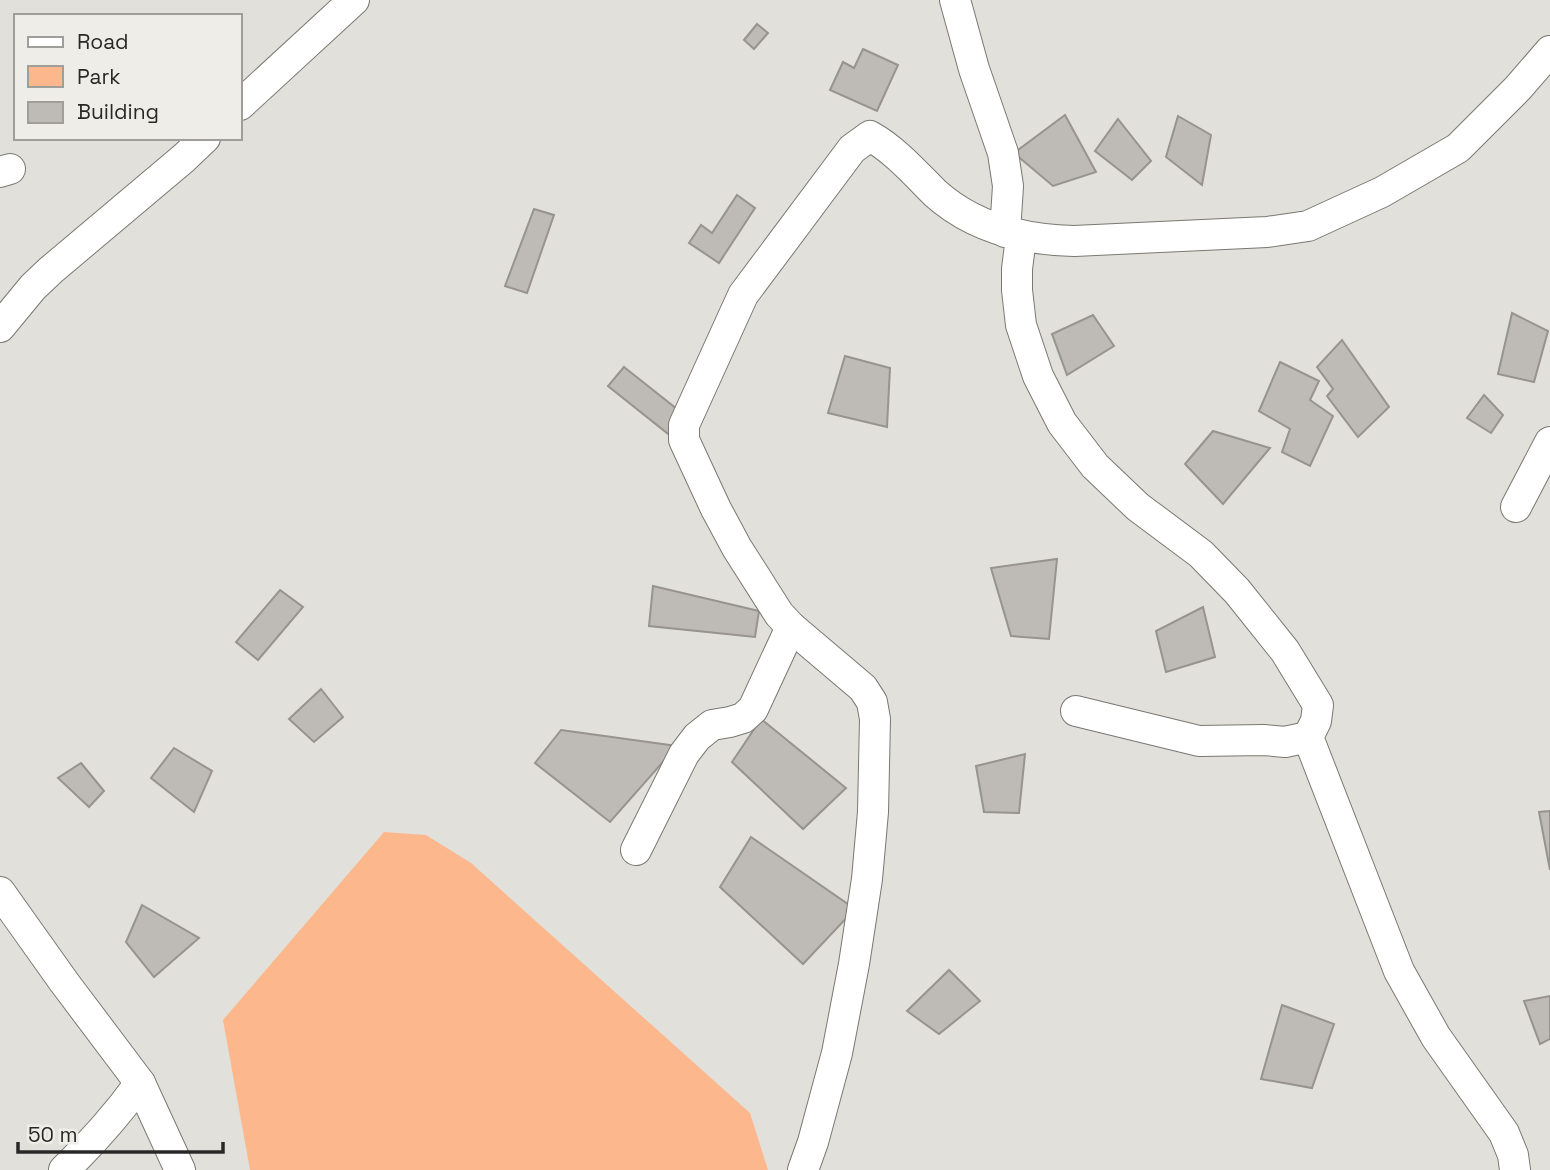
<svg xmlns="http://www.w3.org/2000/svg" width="1550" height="1170" viewBox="0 0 1550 1170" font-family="'Space Grotesk',sans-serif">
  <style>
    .green { fill: #fdb78d }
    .building { fill: #bebab5; stroke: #97938f; stroke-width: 2 }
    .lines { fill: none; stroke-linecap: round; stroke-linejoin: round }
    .minor-casing { stroke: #797872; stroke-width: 32 }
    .minor { stroke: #fff; stroke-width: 30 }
  </style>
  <rect width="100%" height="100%" fill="#e1e0da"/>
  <path class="green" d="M384,832L426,835L471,863L750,1113L768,1170H250L223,1020Z"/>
  <g class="building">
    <path d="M757,24L768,33L754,49L744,40Z"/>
    <path d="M863,49L898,65L877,111L830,90L843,62L854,68Z"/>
    <path d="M1065,115L1096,172L1053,186L1014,153Z"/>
    <path d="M1178,116L1211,135L1202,185L1166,157Z"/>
    <path d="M1118,119L1151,161L1132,180L1095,151Z"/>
    <path d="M737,195L755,208L719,263L689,243L701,225L712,233Z"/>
    <path d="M534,209L554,215L527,293L505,286Z"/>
    <path d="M1512,313L1548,331L1534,382L1498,374Z"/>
    <path d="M1093,315L1114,346L1067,375L1052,334Z"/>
    <path d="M1342,340L1389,407L1358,437L1327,396L1333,389L1317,367Z"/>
    <path d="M845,356L890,368L887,427L828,413Z"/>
    <path d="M1280,362L1319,381L1310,400L1333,416L1310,466L1282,452L1290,429L1259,411Z"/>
    <path d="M624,367L687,417L672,437L608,386Z"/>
    <path d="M1484,395L1503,415L1491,433L1467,418Z"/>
    <path d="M1213,431L1270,448L1223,504L1185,464Z"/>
    <path d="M1057,559L1049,639L1011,636L991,568Z"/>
    <path d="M653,586L759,611L755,637L649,626Z"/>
    <path d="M280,590L303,607L258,660L236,642Z"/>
    <path d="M1203,607L1215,657L1166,672L1156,631Z"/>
    <path d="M321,689L343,717L314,742L289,719Z"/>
    <path d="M761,719L846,788L803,829L732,762Z"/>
    <path d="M561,730L677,746L610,822L535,763Z"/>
    <path d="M174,748L212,771L194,812L151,778Z"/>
    <path d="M1025,754L1019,813L984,812L976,766Z"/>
    <path d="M81,763L104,791L89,807L58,778Z"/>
    <path d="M1550,811V870L1539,812Z"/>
    <path d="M751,837L855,909L803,964L720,887Z"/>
    <path d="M142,905L199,938L154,977L126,942Z"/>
    <path d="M949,970L980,1001L939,1034L907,1011Z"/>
    <path d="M1550,996V1039L1540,1044L1524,1001Z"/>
    <path d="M1282,1005L1334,1024L1312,1088L1261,1079Z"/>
  </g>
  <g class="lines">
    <defs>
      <g id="minor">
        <path d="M955,0L974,69L1003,153L1008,186L1005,232"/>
        <path d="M240,105L354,0"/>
        <path d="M0,172L10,169"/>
        <path d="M1021,237L1017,269V290L1021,325L1038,376L1062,423L1095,466L1138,507L1201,554L1237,591L1285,651L1318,705L1316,721L1308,737L1399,971L1436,1037L1504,1133L1513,1155L1515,1170"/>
        <path d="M0,327L33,287L51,270L184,158L205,138"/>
        <path d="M1516,507L1550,442"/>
        <path d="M1076,711L1199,741L1264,740L1285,742L1308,737"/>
        <path d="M636,850L684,754L697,737L712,725L730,722L743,718L753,709L791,627"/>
        <path d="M0,892L64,982L140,1083L180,1170"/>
        <path d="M64,1170C92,1143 117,1115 140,1083"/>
        <path d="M803,1170L813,1142L837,1053L854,964L867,879L873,812L875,719L872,702L863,688L791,627L779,614L737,548L716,509L684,440V425L743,295L852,149L870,136C895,150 915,173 935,193C974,228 1023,240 1074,241L1267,232L1308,226L1382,192L1458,148L1518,88L1550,51"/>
      </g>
    </defs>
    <use href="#minor" class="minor-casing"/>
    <use href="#minor" class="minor"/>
  </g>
  <rect x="14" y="14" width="228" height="126" fill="#eeede7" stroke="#9f9e9a" stroke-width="2"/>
  <rect x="28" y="37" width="35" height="10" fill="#ffffff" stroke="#9f9e9a" stroke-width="2"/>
  <text x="77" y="49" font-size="21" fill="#292826">Road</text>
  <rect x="28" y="66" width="35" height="21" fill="#fdb78d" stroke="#9f9e9a" stroke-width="2"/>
  <text x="77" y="84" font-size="21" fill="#292826">Park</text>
  <rect x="28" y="102" width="35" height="21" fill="#bebab5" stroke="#9f9e9a" stroke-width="2"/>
  <text x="77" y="119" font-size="21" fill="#292826">Building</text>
  <path d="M18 1142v10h205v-10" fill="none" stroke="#292826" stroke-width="3.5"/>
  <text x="28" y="1142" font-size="21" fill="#292826" stroke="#eeede7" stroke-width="5" paint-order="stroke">50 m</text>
</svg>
